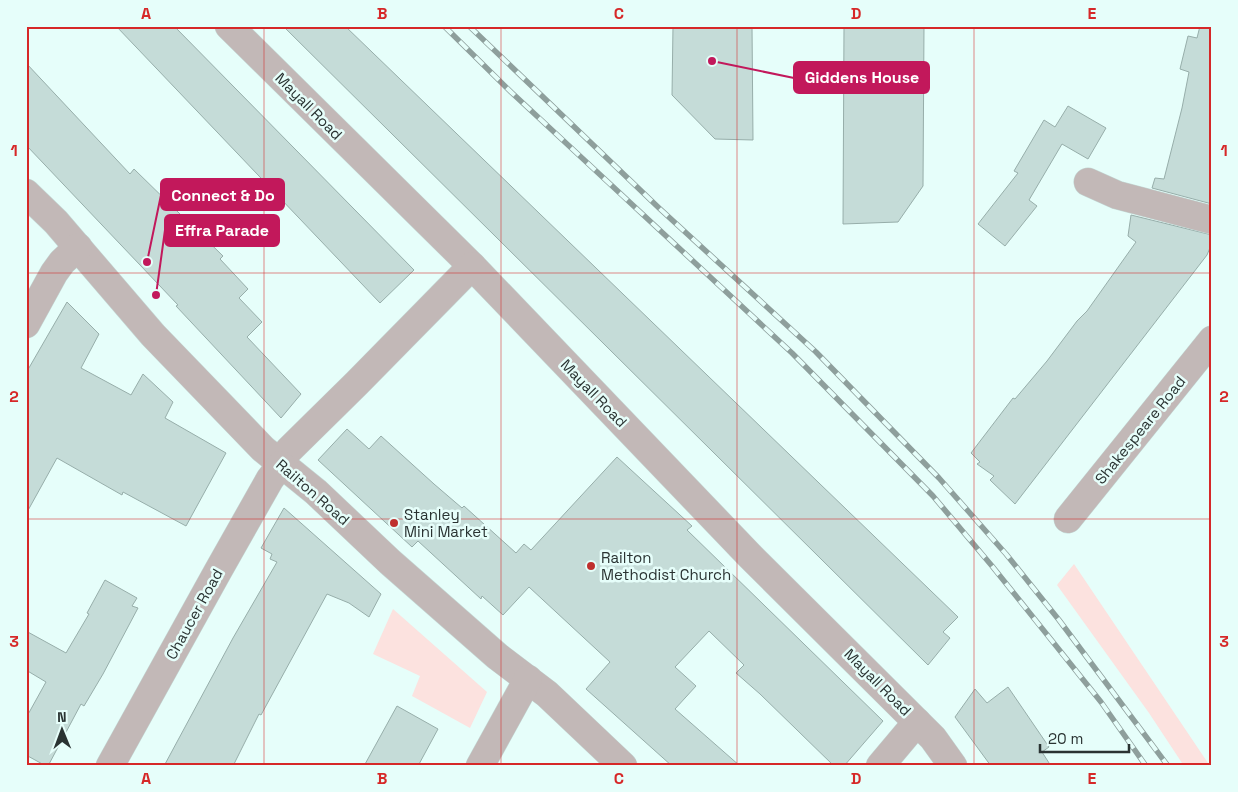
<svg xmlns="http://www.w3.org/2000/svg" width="1238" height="792" viewBox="0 0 1238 792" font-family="'Space Grotesk',sans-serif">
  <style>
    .green { fill: #fce2df }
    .building { fill: #c5dcd8; stroke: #97aeaa }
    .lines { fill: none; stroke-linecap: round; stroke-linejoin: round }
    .street-casing { stroke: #c4d9d6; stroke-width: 29 }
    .street { stroke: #c2b8b7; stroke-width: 28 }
    .rail-casing { stroke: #8e9f9c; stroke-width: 5.5 }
    .rail { stroke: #e6fefa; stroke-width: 4; stroke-dasharray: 11; stroke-linecap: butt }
    .grid { fill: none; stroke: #d62828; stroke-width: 1; stroke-opacity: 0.55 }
    .poi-dot { fill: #bf302e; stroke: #e6fefa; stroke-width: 2 }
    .labels { text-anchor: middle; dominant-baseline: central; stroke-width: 5; stroke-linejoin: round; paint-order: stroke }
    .street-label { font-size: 15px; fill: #2a3332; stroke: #e6fefa }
    .poi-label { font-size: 15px; fill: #2a3332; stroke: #e6fefa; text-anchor: start }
    .leader { fill: none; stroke: #c2185b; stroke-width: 2 }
    .callout-dot { fill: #c2185b; stroke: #e6fefa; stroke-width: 2 }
    .callout { fill: #c2185b; stroke: #c2185b; stroke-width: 2 }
    .callout-label { font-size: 16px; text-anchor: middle; font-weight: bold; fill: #fff }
    .neatline { fill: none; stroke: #d62828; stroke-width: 2 }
    .grid-label { font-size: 16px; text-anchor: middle; font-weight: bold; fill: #d62828 }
  </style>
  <rect width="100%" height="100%" fill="#e6fefa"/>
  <g class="green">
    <path d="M1074,564L1210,766H1184L1149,713L1057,585Z"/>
    <path d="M393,609L487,692L470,728L412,696L420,676L373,654Z"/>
  </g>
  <g class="building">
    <path d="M116,26H174L414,270L380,303Z"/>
    <path d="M283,26H345L958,617L943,632L950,638L928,665Z"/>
    <path d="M673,26H752L753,140L715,139L672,95Z"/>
    <path d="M844,26H924L923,186L898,222L843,224Z"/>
    <path d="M1200,26H1212V204L1152,188L1155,178L1164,179L1182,108L1189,72L1180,69L1188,36L1197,38Z"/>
    <path d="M26,63L130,174L134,169L223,256L220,259L248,289L239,298L262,322L247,337L301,394L281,418L176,306L178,305L26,145Z"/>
    <path d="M1068,106L1106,128L1088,159L1062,144L1029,200L1037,206L1005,246L978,224L1018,173L1014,171L1044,120L1055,127Z"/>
    <path d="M1131,215L1212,235V243L1207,255L1015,504L990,480L994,476L977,464L980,462L971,453L1013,398L1015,399L1047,361L1077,321L1087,311L1136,242L1128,236Z"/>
    <path d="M67,302L99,334L81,368L131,395L143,374L173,402L165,418L226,453L186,526L123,492L122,495L57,458L26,514V373Z"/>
    <path d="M347,429L369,449L381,436L434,484L462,508L464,506L516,553L524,544L531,550L617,457L692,526L687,530L883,721L844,766H834L760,694L736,673L744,665L709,631L675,667L696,686L675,709L740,766H672L586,689L610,662L529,587L503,615L482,596L481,599L418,541L412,547L318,460Z"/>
    <path d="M284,508L381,594L369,617L349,603L327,594L261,715L259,714L233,766H164L233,638L277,562L270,559L272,554L261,548Z"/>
    <path d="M105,580L137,598L132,606L138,608L103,674L84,706L81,704L48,766H46L26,755V718L46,682L26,670V631L66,653L89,614L87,613Z"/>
    <path d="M1008,687L1049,747L1042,752L1051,766H991L955,717L975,689L987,703Z"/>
    <path d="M397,706L438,729L418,766H364Z"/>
  </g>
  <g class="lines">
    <defs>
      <g id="street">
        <path d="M229,26L472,266L750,556L933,738L953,766"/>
        <path d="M1088,182L1117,195L1212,220"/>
        <path d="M26,193L56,222L153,335L263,449L316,492L390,562L497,656L547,694L623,766"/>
        <path d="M26,324L54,273L62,262L78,247"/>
        <path d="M279,463L289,450L357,383L472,266"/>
        <path d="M1068,519L1212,340"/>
        <path d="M110,766L218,571L270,479L281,465"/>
        <path d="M480,766L528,679"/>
        <path d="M880,766L917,722"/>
      </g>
    </defs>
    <use href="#street" class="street-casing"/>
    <use href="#street" class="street"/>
    <defs>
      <g id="rail">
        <path d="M444,26L511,92L792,353L933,496L992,566L1101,702L1146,766"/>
        <path d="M469,26L659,208L816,352L939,478L1006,554L1059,620L1168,766"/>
      </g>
    </defs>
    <use href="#rail" class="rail-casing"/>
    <use href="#rail" class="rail"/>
  </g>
  <path class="grid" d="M264,26V766M501,26V766M737,26V766M974,26V766M26,273H1212M26,519H1212"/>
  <g class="poi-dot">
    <circle cx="394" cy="523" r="5"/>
    <circle cx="591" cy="566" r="5"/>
  </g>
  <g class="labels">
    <g class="street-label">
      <text transform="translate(309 106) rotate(45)">Mayall Road</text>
      <text transform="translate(594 393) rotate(46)">Mayall Road</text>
      <text transform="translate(1140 430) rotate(-51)">Shakespeare Road</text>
      <text transform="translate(313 492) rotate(41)">Railton Road</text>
      <text transform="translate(194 614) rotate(-61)">Chaucer Road</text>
      <text transform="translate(878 682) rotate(45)">Mayall Road</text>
    </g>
    <g class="poi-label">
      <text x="404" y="514">Stanley<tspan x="404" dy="17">Mini Market</tspan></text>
      <text x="601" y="557">Railton<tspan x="601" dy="17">Methodist Church</tspan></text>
    </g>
  </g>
  <path class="leader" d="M712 61L794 78M147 262L161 195M156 295L165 230"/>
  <g class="callout-dot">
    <circle cx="712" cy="61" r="5"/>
    <circle cx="147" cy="262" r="5"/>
    <circle cx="156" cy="295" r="5"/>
  </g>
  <g class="callout">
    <rect x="794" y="62" width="135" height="31" rx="5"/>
    <rect x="161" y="179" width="123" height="31" rx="5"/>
    <rect x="165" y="215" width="114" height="31" rx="5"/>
  </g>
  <g class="callout-label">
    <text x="862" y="83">Giddens House</text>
    <text x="223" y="201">Connect &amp; Do</text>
    <text x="222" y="236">Effra Parade</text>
  </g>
  <rect width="1238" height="792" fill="none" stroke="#e6fefa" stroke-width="55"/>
  <g transform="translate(62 730) rotate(359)" stroke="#e6fefa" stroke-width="4" paint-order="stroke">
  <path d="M0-4L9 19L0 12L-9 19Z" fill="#2a3332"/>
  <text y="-8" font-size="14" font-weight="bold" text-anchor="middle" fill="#2a3332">N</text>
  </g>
  <path d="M1040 744v8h89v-8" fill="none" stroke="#2a3332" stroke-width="2.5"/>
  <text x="1048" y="744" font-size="15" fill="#2a3332" stroke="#e6fefa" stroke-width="4" paint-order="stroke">20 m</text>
  <rect x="28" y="28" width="1182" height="736" class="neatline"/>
  <g class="grid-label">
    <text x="146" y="19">A</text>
    <text x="382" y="19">B</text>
    <text x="619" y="19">C</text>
    <text x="856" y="19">D</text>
    <text x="1092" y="19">E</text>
    <text x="14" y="156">1</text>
    <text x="1224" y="156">1</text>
    <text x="14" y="402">2</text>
    <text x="1224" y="402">2</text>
    <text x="14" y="647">3</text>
    <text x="1224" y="647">3</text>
    <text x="146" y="784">A</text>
    <text x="382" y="784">B</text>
    <text x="619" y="784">C</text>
    <text x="856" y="784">D</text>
    <text x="1092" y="784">E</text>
  </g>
</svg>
